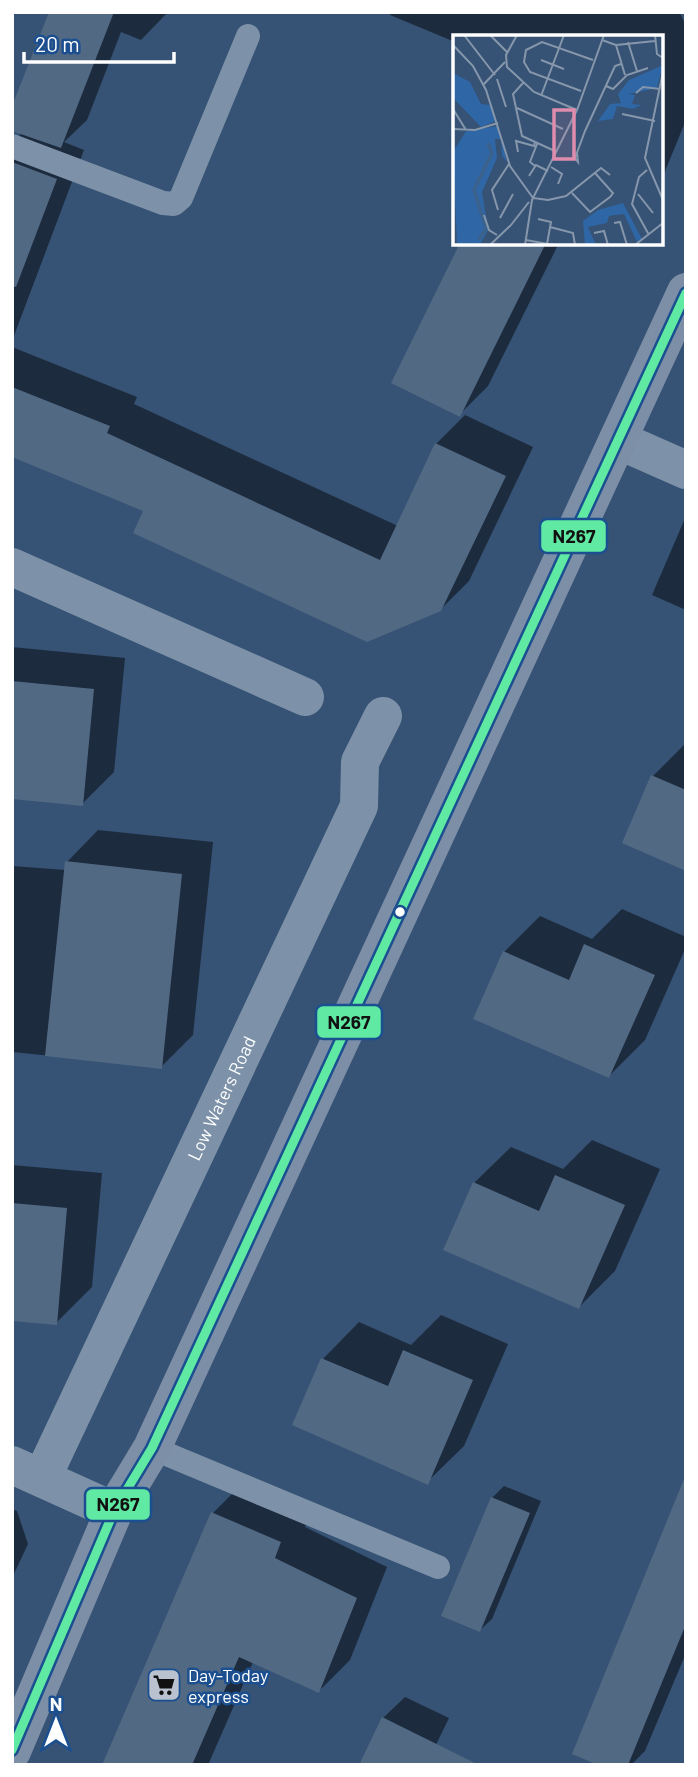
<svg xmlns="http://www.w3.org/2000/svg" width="698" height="1777" viewBox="0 0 698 1777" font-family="Barlow,sans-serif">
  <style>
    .shadow { fill: #0007 }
    .building { fill: #526984 }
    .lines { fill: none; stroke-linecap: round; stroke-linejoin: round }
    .service { stroke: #7d92a8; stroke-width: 24 }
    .minor { stroke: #7d92a8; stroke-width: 38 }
    .primary { stroke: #7d8ea7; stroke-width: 38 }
    .bus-1-casing { stroke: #1b4f8f; stroke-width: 14 }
    .bus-1 { stroke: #60e9a3; stroke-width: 9 }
    .bus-dot { fill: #fff; stroke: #1b4f8f; stroke-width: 2.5 }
    .labels { text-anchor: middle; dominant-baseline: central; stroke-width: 5; stroke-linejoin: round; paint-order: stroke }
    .street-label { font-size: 18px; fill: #fff; stroke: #1b4f8f }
    .poi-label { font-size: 18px; fill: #fff; stroke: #1b4f8f; text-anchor: start }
    .inset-river { fill: none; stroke: #3b618d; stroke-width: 3.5 }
    .inset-road { fill: none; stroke: #8697ac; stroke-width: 2 }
    .view { fill: #e08cad; fill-opacity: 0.15; stroke: #e08cad; stroke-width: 3.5 }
    .inset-edge { fill: none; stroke: #fff; stroke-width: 3.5 }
    .line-badge { stroke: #1b4f8f; stroke-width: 2.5 }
    .pale-badge-label { font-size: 19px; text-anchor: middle; font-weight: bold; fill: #111 }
  </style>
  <rect width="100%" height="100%" fill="#365274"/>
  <g class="shadow">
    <path d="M51,12H168L141,40L121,32L87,120L64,142L84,150L12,341V143L23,132Z"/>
    <path d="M391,12L680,13L686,26V120L661,181V37H455V42L390,15Z"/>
    <path d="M462,243H559L488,386L459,415Z"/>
    <path d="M12,347L137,397L134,404L398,526L436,444L465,415L533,447L469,581L440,610L145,510L12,455Z"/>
    <path d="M686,516V610L652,595Z"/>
    <path d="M12,647L125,658L114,772L82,804L12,797Z"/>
    <path d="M686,743V869L653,776Z"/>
    <path d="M98,830L213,842L193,1035L161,1067L12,1052V866L66,870L67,862Z"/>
    <path d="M622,909L686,937V947L645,1040L609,1076L504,952L540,916L592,939Z"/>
    <path d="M592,1140L660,1169L615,1271L579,1307L474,1183L511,1147L563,1169Z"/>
    <path d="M12,1165L102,1173L92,1287L56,1323L12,1320Z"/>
    <path d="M441,1315L508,1344L464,1446L427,1482L294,1424L323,1359L359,1322L411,1345Z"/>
    <path d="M686,1480V1653L645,1751L631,1765H603L574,1753Z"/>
    <path d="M244,1482L311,1511L305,1527L387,1567L350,1660L319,1691L253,1662L208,1765H105L213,1513Z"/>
    <path d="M504,1486L541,1501L492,1619L480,1630L492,1498Z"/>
    <path d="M12,1509L17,1511L28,1544L12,1578Z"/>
    <path d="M405,1697L449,1718L426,1765L383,1718Z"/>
  </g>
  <g class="building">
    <path d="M49,12H114L61,148L12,131V106Z"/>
    <path d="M12,162L57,179L16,287L12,286Z"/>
    <path d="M460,243H546L460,417L391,383Z"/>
    <path d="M12,387L110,426L107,433L380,560L435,443L506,476L441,611L367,642L133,533L143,511L12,457Z"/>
    <path d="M12,681L94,689L83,806L12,799Z"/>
    <path d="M651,775L686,790V871L622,843Z"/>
    <path d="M65,861L182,874L162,1069L45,1056Z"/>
    <path d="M584,944L655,975L609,1078L473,1019L503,951L569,980Z"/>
    <path d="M555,1175L625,1205L579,1309L443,1250L473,1182L539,1211Z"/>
    <path d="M12,1203L67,1208L57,1325L12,1321Z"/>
    <path d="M403,1350L473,1380L428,1485L292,1425L321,1358L388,1386Z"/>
    <path d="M684,1479L686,1624L628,1765H598L572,1754Z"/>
    <path d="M491,1497L530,1513L480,1632L441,1616Z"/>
    <path d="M211,1512L281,1542L275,1558L357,1598L319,1693L239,1657L192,1765H102Z"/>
    <path d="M382,1717L479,1765H359Z"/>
  </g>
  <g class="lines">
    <g class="service">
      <path d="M12,146L163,203L174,204L181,198L248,36"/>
      <path d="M152,1448L438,1567"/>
    </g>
    <g class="minor">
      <path d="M618,440L686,470"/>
      <path d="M12,567L305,697"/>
      <path d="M12,1465L114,1511"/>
      <path id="s1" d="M42,1478L359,806L360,762L383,716"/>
    </g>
    <path class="primary" d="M12,1751L114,1511L152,1448L686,292"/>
    <defs>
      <path id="bus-1" d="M12,1750L114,1511L152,1448L686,293"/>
    </defs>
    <use href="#bus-1" class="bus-1-casing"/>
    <use href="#bus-1" class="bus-1"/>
  </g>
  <defs>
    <symbol id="supermarket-square" viewBox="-11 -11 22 22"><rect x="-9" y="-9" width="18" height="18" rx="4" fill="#b9c2ce" stroke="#1b4f8f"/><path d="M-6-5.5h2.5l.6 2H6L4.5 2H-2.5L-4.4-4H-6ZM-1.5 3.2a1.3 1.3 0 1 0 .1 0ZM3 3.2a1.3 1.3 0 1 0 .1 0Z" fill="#111"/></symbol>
  </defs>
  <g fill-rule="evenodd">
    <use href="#supermarket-square" x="145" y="1666" width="38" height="38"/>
  </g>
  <circle class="bus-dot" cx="400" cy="912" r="6"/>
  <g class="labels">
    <g class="street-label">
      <text stroke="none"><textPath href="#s1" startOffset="420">Low Waters Road</textPath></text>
    </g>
    <g class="poi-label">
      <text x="188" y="1675">Day-Today<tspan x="188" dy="21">express</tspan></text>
    </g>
  </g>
  <g transform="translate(453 35)">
    <rect width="210" height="210" fill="#365274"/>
    <path d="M210,30L204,53L176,59L182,60L179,69L189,70L179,74L202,78L164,71L160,84L145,86L157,69L168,68L165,59L176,45ZM0,38L17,47L28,69L37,70L43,86L28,92L0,63ZM45,91L54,127L49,121L48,104H42L44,123L29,157L35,195L28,208L4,210L0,117L13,96ZM170,168L189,204L184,207L171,179L162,180L156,181L154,188L135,192L143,210H132L130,186L145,175Z" fill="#2f66a5"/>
    <path class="inset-river" d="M26,205L33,193L21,155L39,118L35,108"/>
    <path class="inset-road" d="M11,0L42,40M37,0L54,17M64,0L53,20L54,32L81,57L124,75M202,0L204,19L210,23M149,5L163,10L172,40M175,7L184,36M0,10L20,31L33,55L57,131L80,163M163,10L202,6M88,25L111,34M210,37L192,123L210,165M44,44L53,72M70,48L60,59L69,101L104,117M30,50L52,27M153,51L160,54L174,40L195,33M128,56L77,37L71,27L73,15L89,7L140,25M183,58L190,52L207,54M88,61L111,0M64,73L110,94M0,74L13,95M169,79L202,86M0,94L22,95L45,88M65,117L63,106L81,111L82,107M124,117L125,127L122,123L132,96L162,31L168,29M82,131L77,127L84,109M98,132L109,139L105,149M194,135L186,142L179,169L196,200M76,141L83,130L95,136M119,158L137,177L157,162L160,158L142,138M185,159L200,178M80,163L95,165L113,161L148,133L157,140M45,175L39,155L56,129M31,180L36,195L44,200M47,183L60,159M85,184L98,187L94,209M161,188L167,187L174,210M58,190L76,167M97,192L120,198L122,210M141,198L151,196L155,210M73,205L100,210M37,210L58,190M72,210L79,165L124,75L151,0M182,210L210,188"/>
    <path class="view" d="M101,75H121V124H101Z"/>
    <rect width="210" height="210" class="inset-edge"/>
  </g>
  <g class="line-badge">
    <rect x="540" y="519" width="67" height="34" rx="7" fill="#60e9a3"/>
    <rect x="316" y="1005" width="66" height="34" rx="7" fill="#60e9a3"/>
    <rect x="85" y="1488" width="66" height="33" rx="7" fill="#60e9a3"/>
  </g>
  <g class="pale-badge-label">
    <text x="574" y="543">N267</text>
    <text x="349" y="1029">N267</text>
    <text x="118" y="1511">N267</text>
  </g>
  <rect width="698" height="1777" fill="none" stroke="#ffffff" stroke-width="28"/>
  <g transform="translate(56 1721)" stroke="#1b4f8f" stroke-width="5" paint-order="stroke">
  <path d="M0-5L12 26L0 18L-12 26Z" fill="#ffffff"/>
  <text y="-10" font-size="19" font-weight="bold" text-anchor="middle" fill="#ffffff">N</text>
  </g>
  <path d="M24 52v10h150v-10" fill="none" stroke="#ffffff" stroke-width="3.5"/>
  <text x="35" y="52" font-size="21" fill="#ffffff" stroke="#1b4f8f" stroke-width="5" paint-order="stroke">20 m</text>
</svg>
